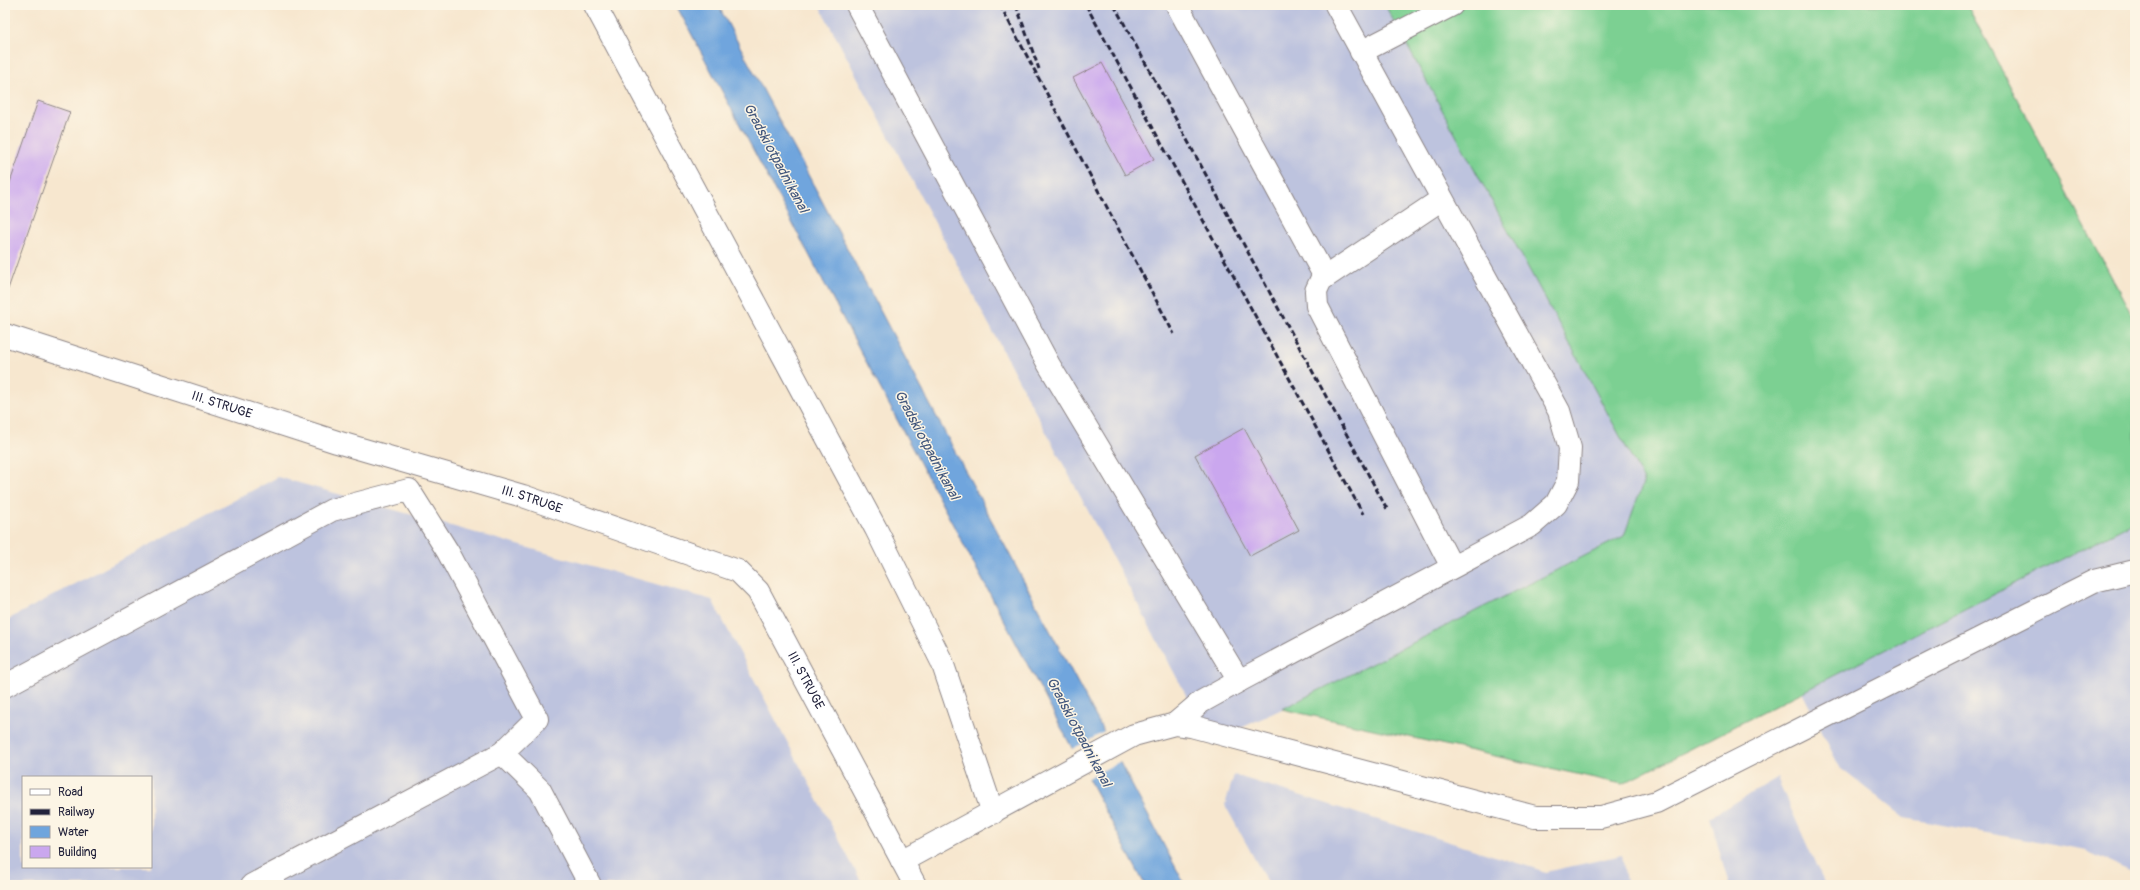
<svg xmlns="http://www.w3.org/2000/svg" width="2140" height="890" viewBox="0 0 2140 890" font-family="Pangolin,sans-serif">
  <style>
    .industrial { fill: #bdc3de; fill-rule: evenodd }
    .grass { fill: #7cd092; stroke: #4f7966 }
    .water { fill: #6fa5dd; stroke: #48648c }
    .pier { fill: #f7e7cf }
    .building { fill: #caa7ee }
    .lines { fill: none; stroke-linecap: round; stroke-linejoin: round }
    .minor-casing { stroke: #8c8485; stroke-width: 24 }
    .minor { stroke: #fff; stroke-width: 22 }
    .rail { stroke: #22223b; stroke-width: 3; stroke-dasharray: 6 3; stroke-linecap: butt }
    .labels { text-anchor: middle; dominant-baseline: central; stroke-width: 3; stroke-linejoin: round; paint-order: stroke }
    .street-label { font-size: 13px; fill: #22223b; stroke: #fcf5e5 }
    .water-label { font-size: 14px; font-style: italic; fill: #41567c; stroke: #fcf5e5 }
  </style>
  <rect width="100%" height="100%" fill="#fcf5e5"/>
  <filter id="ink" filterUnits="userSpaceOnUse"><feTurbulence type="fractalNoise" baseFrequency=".025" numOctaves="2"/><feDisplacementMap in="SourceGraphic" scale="8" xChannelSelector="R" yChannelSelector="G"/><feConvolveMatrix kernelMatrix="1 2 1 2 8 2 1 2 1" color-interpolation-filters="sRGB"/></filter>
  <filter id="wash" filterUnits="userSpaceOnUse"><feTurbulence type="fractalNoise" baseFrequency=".012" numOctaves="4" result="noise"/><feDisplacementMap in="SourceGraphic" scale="16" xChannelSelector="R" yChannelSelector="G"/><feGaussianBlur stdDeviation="0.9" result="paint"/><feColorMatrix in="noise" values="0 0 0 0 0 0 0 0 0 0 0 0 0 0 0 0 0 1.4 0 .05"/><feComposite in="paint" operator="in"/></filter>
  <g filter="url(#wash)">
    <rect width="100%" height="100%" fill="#f7e7cf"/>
    <g class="industrial">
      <path d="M819,5H1385L1644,480L1624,536L1282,709L1211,742Z"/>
      <path d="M278,477L712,600L863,885H5V621ZM23,777H151V867H23Z"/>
      <path d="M2135,522V873L2086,851L1904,818L1840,768L1802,692Z"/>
      <path d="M1234,775L1546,872L1622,855L1626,882L1634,885H1269L1225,805Z"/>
      <path d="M1777,778L1825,885H1729L1710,817Z"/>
    </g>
    <path class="grass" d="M1385,5H1967L2135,321V522L1622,784L1282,709L1624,536L1644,480Z"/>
    <path class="water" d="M676,5H718L1185,885H1145Z"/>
    <path class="pier" d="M1106,731L1121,761L1086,779L1070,750Z"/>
    <g id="blocks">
      <g class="building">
        <path d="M1102,63L1154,159L1125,175L1073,78Z"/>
        <path d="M38,101L70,112L8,289L5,288V197Z"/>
        <path d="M1244,428L1299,530L1250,556L1195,455Z"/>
      </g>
    </g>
  </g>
  <g filter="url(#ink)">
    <use href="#blocks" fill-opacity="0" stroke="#8c8485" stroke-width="1"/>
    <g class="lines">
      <defs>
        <g id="minor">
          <path d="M595,5L876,529L942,662L993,813"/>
          <path d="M857,5L1049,365L1239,681L1532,525L1556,504L1568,481L1570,448L1559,411L1336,5"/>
          <path d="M1177,5L1325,277"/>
          <path d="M1361,52L1452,5"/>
          <path d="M1442,199L1321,280L1316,291L1317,306L1452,567"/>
          <path id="s1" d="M5,335L337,442L523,496L738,571L758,591L915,885"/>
          <path d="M5,686L332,510L409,490L448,552L537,719L502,753"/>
          <path d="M1175,724L1201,702L1239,681"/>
          <path d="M902,861L1134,735L1175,724L1191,726L1535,817H1601L1656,802L2094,581L2135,571"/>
          <path d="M252,885L502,753L540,790L590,885"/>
        </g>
      </defs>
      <use href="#minor" class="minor-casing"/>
      <use href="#minor" class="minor"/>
      <g class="rail">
        <path d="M1000,5L1174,334"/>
        <path d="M1016,5L1039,69"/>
        <path d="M1086,5L1363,514"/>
        <path d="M1114,5L1387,509"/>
      </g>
    </g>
  </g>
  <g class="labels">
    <g class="street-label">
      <text stroke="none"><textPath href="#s1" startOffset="228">III. STRUGE</textPath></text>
      <text stroke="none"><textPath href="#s1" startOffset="552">III. STRUGE</textPath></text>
      <text stroke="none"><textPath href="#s1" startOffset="900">III. STRUGE</textPath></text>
    </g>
    <g class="water-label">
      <text transform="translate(776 158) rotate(62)">Gradski otpadni kanal</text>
      <text transform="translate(927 445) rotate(62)">Gradski otpadni kanal</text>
      <text transform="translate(1079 732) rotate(62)">Gradski otpadni kanal</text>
    </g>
  </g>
  <rect width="2140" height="890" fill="none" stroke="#fcf5e5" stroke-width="20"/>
  <rect x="22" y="776" width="130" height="92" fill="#fcf5e5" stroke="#a5a1a1"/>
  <rect x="30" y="789" width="20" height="6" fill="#ffffff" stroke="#a5a1a1"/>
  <text x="58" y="796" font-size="12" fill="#22223b">Road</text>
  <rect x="30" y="809" width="20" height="6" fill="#22223b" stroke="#a5a1a1"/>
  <text x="58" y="816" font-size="12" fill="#22223b">Railway</text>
  <rect x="30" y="826" width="20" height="12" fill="#6fa5dd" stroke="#a5a1a1"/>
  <text x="58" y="836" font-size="12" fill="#22223b">Water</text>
  <rect x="30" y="846" width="20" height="12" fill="#caa7ee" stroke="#a5a1a1"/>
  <text x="58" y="856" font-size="12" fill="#22223b">Building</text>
</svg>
